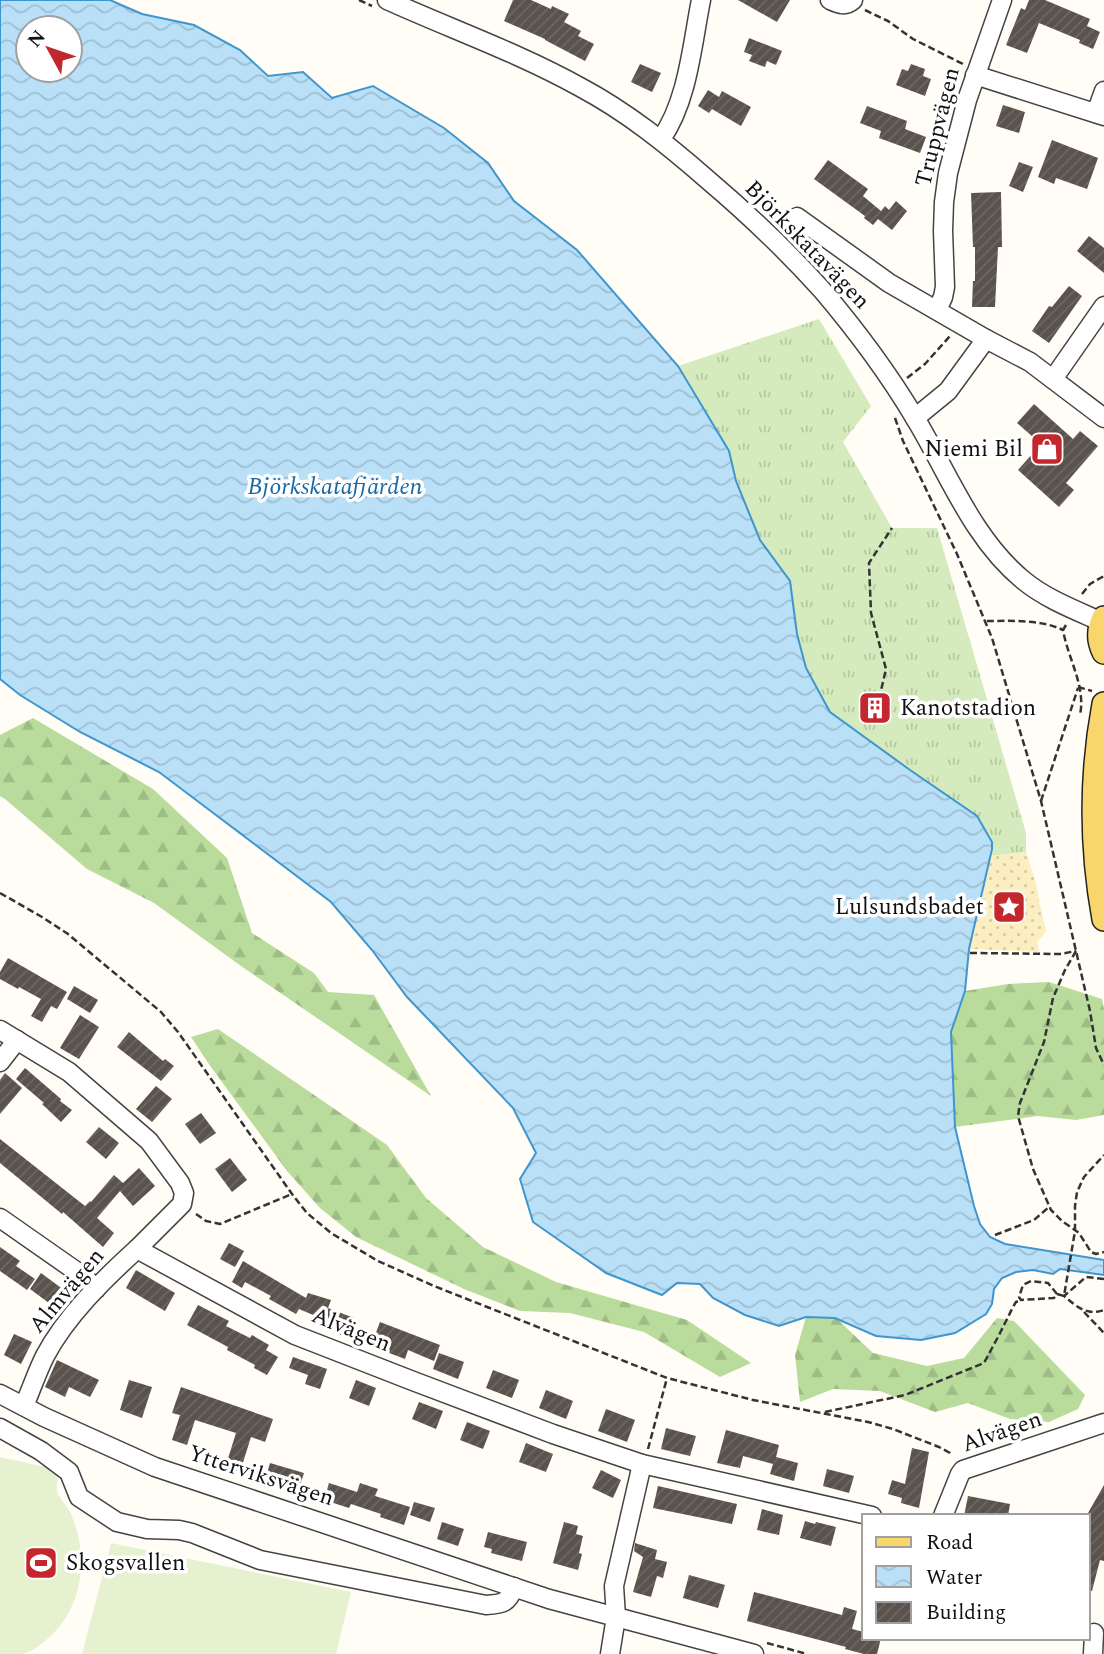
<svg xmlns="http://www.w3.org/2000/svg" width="1104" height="1654" viewBox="0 0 1104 1654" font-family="Spectral,serif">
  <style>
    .grass { fill: url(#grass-tufts) }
    .forest { fill: url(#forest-firs) }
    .sand { fill: url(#sand-dots) }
    .pitch { fill: #e6f2cf }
    .water { fill: url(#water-waves); stroke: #3f96cf; stroke-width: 2; fill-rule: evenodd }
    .building { fill: url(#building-hatch) }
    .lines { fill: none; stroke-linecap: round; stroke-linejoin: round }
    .minor-casing { stroke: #444; stroke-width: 21 }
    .major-casing { stroke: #222; stroke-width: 26 }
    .path { stroke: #333; stroke-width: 2.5; stroke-dasharray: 7 3.5; stroke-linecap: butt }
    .minor { stroke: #fff; stroke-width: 18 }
    .major { stroke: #f9d66b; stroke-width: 23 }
    .labels { text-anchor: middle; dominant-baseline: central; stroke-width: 7; stroke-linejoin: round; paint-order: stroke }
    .street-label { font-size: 23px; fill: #111; stroke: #fff }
    .poi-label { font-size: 23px; fill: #111; stroke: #fff; text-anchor: end }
    .water-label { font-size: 24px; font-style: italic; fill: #1768a6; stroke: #fff }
  </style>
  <defs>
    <pattern id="grass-tufts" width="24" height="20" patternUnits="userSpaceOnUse" patternTransform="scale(1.75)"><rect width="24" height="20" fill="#d5ebbd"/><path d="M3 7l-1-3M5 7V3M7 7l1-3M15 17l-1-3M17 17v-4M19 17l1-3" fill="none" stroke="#b6c8a1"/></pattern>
    <pattern id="forest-firs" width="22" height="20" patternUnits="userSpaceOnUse" patternTransform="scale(1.75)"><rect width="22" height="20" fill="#b9dc9c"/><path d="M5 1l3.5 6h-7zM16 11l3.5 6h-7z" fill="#9ebc85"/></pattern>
    <pattern id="sand-dots" width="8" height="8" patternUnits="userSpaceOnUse" patternTransform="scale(1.75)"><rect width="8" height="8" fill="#fbeec1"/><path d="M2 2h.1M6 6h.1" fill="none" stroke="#d6cba5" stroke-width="1.8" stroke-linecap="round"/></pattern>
    <pattern id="water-waves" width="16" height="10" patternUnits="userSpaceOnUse" patternTransform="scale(1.75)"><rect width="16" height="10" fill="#b9e0f7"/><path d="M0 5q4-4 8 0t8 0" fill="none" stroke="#9ebfd3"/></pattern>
    <pattern id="building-hatch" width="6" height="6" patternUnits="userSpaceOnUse" patternTransform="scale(1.75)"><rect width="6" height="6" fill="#5a524d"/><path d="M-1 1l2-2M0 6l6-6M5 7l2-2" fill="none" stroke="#6d6662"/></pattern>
  </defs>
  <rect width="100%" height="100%" fill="#fffdf5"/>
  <path class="grass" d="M819,319L871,406L843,442L892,528H937L1026,833V852L990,856L992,849L910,770L830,712L806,668L797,634L790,581L760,540L736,481L729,451L678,366Z"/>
  <g class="forest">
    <path d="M33,718L153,789L227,858L252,933L314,973L328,992L374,995L431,1096L241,966L154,903L87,869L5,799L0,796V735Z"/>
    <path d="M1049,982L1102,999L1104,1009V1115L1076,1120L1038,1116L955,1127L951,1032L965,991L1008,984Z"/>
    <path d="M218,1029L387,1145L426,1198L483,1247L556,1282L687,1320L751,1363L720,1377L644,1332L570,1313L520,1311L464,1289L356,1237L320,1208L287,1171L211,1067L191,1037Z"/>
    <path d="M806,1317L836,1318L873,1353L927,1366L964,1358L997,1318L1014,1321L1085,1395L1078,1409L1049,1422L1010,1419L968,1403L935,1412L880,1391L833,1389L800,1402L795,1355Z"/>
  </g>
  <path class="sand" d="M1026,852L1037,887L1039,901L1046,930L1043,936L1037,941L1039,952L969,949L990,856Z"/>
  <g class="pitch">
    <path d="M0,1457L59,1470C58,1476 56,1485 57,1491C59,1499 68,1506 71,1514C87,1551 85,1593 60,1626C51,1636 35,1652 22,1654C15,1654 7,1654 0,1654Z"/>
    <path d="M111,1543L351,1592L336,1654H82Z"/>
  </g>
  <path class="water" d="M0,0H110L142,14L194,25L240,50L268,76L303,72L332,98L373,86L444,128L488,163L514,201L577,250L678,366L729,451L736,481L760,540L790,581L797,634L806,668L830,712L910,770L977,816L992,842V849L969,949L965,991L951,1032L955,1127L974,1206L980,1224L990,1237L1005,1244L1104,1260V1275L1060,1269L1053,1274L1033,1270L1016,1272L1002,1278L994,1289L992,1304L986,1314L955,1333L921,1340L876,1336L835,1318L806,1317L779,1326L745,1315L713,1298L700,1284L677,1283L662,1295L606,1273L533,1222L520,1179L536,1153L513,1108L407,997L372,950L331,902L159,772L80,732L20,695L0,679ZM28,28H70V70H28Z"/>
  <g class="building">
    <path d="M513,0H531L551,9L552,6L569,14L564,22L581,31L578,36L594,44L585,61L545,40V39L504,21Z"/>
    <path d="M738,0H790L777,22Z"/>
    <path d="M1029,0H1045L1090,19L1087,26L1100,32L1093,49L1079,43L1080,40L1039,23L1027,53L1006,45L1021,8L1025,10Z"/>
    <path d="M749,38L782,51L776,65L767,61L765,67L749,61L752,55L744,52Z"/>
    <path d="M640,64L661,73L652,92L631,82Z"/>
    <path d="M911,64L925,69L923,76L931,79L925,96L896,85L902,69L908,71Z"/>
    <path d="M708,90L719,97L722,91L751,107L741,126L712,109L709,113L698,106Z"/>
    <path d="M1003,105L1025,112L1019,133L996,126Z"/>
    <path d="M867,106L907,121L905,129L926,137L920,153L879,138L881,131L860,123Z"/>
    <path d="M1052,140L1098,158L1087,189L1056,178L1054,184L1038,177Z"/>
    <path d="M828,160L868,189L863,196L881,211L885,206L889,210L896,201L907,211L892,230L878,219L873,225L864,218L865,216L814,179Z"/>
    <path d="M1019,162L1033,167L1023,192L1009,186Z"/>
    <path d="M1001,192L1002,247H998L995,307H972L973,281H975V247H973L971,193Z"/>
    <path d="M1089,236L1104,248V273L1077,251Z"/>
    <path d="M1069,286L1082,296L1049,343L1032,331L1049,306L1052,307Z"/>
    <path d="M1034,404L1073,439L1080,431L1098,446L1066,483L1074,490L1059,507L1018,470L1041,444L1017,423Z"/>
    <path d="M872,695L888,704L878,722L861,712Z"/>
    <path d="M8,958L67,992L57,1009L51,1006L42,1022L31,1016L41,999L19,987L18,989L0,979V972Z"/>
    <path d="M74,986L98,1000L90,1013L67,999Z"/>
    <path d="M80,1015L99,1027L79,1059L60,1048Z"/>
    <path d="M129,1032L163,1061L165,1059L174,1066L161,1081L117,1047Z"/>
    <path d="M25,1068L61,1099L60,1101L72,1110L61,1122L42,1104L44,1103L16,1079Z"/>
    <path d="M5,1073L22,1088L0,1114V1080Z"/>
    <path d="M156,1086L172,1099L152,1122L136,1109Z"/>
    <path d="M201,1113L216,1133L200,1144L185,1124Z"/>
    <path d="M99,1127L119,1143L106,1159L86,1142Z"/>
    <path d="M0,1139L85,1206L90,1201L91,1202L114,1175L123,1183L139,1168L155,1186L133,1206L120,1191L97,1218L114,1233L103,1247L63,1212L62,1214L0,1163Z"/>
    <path d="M230,1158L247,1180L232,1192L215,1169Z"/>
    <path d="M229,1243L244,1251L235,1267L220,1259Z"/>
    <path d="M0,1247L20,1261L16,1266L35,1279L27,1290L0,1271Z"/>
    <path d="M243,1261L306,1298L308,1293L331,1300L328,1308L354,1318L346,1337L322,1327L325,1320L299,1309L296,1314L269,1299L271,1296L245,1282L242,1288L232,1282Z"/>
    <path d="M136,1270L175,1293L165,1311L126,1288Z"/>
    <path d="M41,1273L64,1290L53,1306L30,1289Z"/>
    <path d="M198,1305L229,1321L226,1326L250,1338L252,1335L269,1345L266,1350L278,1357L267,1375L254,1368L255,1365L227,1350L228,1347L187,1325Z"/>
    <path d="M380,1322L440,1345L434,1361L408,1350L405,1359L371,1346Z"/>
    <path d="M14,1334L32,1342L21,1364L4,1355Z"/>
    <path d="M439,1353L464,1362L458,1379L433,1369Z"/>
    <path d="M293,1357L327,1369L320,1389L305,1384L308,1375L289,1368Z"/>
    <path d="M57,1360L99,1380L90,1397L69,1387L65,1397L45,1387Z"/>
    <path d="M493,1370L519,1380L512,1398L486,1388Z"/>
    <path d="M129,1380L152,1387L142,1418L120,1410Z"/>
    <path d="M356,1380L376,1388L369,1406L349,1398Z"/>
    <path d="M181,1387L273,1419L265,1442L251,1437L240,1472L225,1468L236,1433L195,1420L187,1445L172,1440L180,1415L172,1413Z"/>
    <path d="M546,1390L573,1401L566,1419L539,1408Z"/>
    <path d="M419,1402L443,1411L436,1429L412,1419Z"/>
    <path d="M606,1409L635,1420L627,1442L598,1431Z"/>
    <path d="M467,1422L490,1431L483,1449L460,1440Z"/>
    <path d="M666,1428L696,1436L690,1456L661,1449Z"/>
    <path d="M726,1430L779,1445L776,1457L798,1463L794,1481L770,1474L773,1464L743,1456L740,1468L717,1463Z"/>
    <path d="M526,1443L553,1454L546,1472L519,1462Z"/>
    <path d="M912,1448L929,1452L919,1508L901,1503L902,1498L888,1494L892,1480L905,1484Z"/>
    <path d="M270,1463L304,1473L298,1491L277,1484L278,1481L266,1477Z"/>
    <path d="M827,1469L854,1476L849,1493L823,1486Z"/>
    <path d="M601,1470L621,1480L613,1498L592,1488Z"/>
    <path d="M329,1483L357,1492L360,1483L378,1489L375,1496L410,1507L404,1525L380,1517L381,1514L351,1504L349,1508L324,1500Z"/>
    <path d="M1104,1485V1561L1100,1560L1092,1591L1088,1590V1513Z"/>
    <path d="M658,1486L737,1504L732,1524L653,1508Z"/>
    <path d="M968,1496L1010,1504L1008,1516H964Z"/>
    <path d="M414,1502L435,1508L430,1522L410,1515Z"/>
    <path d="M762,1509L783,1515L779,1535L757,1530Z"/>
    <path d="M805,1521L815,1524L816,1522L836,1527L831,1546L800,1538Z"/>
    <path d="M442,1522L464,1529L458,1546L437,1539Z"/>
    <path d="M564,1522L578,1526L576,1534L583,1536L579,1553L582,1554L578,1570L553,1563Z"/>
    <path d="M488,1532L527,1542L522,1561L491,1553L492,1549L484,1547Z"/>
    <path d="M635,1543L657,1550L655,1559L667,1562L663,1578L657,1576L651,1597L633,1592L643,1557L634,1551Z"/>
    <path d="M689,1575L725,1585L718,1608L683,1598Z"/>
    <path d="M754,1592L842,1615L844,1607L857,1611L852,1629L864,1632V1638H881L877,1654H864L845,1649L846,1647L747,1621Z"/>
  </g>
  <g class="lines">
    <defs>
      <g id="minor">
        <path d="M387,0C451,29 519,53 580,87C627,112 668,145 708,180C748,214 786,250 822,290C856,330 888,373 915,418C948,472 972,538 1023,580C1046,599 1075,610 1102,622"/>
        <path d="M830,0C839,4 845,7 853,0"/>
        <path d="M975,75L1104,116"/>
        <path d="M1096,113L1104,91"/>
        <path d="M661,139C688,101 692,45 701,0"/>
        <path d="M797,217L889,283L986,339L1030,362L1104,418"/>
        <path d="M937,310L943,297L945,287L943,231L944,202L948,173L967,100L1002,0"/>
        <path d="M1053,379L1104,306"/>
        <path d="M915,418L948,391L986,339"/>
        <path d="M0,1030L69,1072L149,1141L180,1183L184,1193L182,1204L137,1249L295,1335L413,1381L553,1434L642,1464L872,1516"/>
        <path d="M0,1062L17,1040"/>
        <path d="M0,1218L83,1276L96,1289"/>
        <path d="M0,1394L44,1417L155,1467L549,1599L754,1654"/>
        <path d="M24,1406C31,1390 37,1372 45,1356C66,1316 104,1279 137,1249"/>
        <path d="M0,1428L41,1451L69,1472L79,1497L117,1522L147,1529L179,1530L192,1533L260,1560L486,1605C503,1604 508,1603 514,1587"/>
        <path d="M943,1516L960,1474L963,1470L1104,1423"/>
        <path d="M610,1654L616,1617L614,1586L642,1464"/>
        <path d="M1093,1654L1094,1633"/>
      </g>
      <g id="major">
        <path d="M1104,618C1098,630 1098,640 1104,652"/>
        <path d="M1104,704C1091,774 1091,848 1104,919"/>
      </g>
    </defs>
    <use href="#minor" class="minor-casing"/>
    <use href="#major" class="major-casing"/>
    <g class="path">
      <path d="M359,0L372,6"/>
      <path d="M865,10L888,21L913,39L963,64"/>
      <path d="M907,378L925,364L950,336"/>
      <path d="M895,418L903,441L957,554L992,638L1041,801L1090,1011L1096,1048L1104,1065"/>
      <path d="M1082,594L1090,584L1104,576"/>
      <path d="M987,621C1011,621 1040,619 1063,630"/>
      <path d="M1066,625L1063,630C1068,659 1086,686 1080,715"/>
      <path d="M1078,687L1092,691"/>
      <path d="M879,699L886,669L871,613L869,563L892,528"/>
      <path d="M1041,801L1078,688"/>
      <path d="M0,893L42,917L68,934L161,1012L178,1032L292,1194L307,1213L331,1233L378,1261L434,1286L667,1378L753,1400L868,1422L893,1429L939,1447L950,1453L952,1456"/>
      <path d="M1076,951L1065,970L1053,998L1044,1042L1020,1103L1018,1116L1033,1169L1051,1210L1062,1221L1079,1233L1091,1252L1096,1254L1104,1252"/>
      <path d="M970,953L1060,954L1076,951"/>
      <path d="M196,1214L206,1221L220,1224L292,1194"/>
      <path d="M995,1235L1034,1220L1049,1207"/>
      <path d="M1104,1279L1086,1277L1064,1296C1077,1307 1087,1316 1104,1310"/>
      <path d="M1057,1294L1048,1283L1031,1281L1023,1285L1019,1297L1021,1300L1054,1298L1057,1294L1064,1296L1075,1231V1206L1077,1192L1084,1177L1104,1155"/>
      <path d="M1084,1312L1104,1333"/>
      <path d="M825,1412L905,1395L984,1363L998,1337L1013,1307L1016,1302L1021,1300"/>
      <path d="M648,1449L667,1378"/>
      <path d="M767,1643L807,1654"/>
    </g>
    <use href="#minor" class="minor"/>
    <use href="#major" class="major"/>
  </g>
  <defs>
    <symbol id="shop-square" viewBox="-11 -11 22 22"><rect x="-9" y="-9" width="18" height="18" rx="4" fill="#c4262e" stroke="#fff"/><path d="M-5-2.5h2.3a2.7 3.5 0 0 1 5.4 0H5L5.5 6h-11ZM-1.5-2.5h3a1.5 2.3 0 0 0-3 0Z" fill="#fff"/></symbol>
    <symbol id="building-square" viewBox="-11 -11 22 22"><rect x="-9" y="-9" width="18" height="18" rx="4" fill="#c4262e" stroke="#fff"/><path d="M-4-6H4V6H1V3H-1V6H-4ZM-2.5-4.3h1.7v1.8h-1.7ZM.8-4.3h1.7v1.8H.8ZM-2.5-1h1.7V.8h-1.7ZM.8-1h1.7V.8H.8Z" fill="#fff"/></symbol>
    <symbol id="sight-square" viewBox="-11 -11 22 22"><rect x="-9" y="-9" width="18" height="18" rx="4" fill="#c4262e" stroke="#fff"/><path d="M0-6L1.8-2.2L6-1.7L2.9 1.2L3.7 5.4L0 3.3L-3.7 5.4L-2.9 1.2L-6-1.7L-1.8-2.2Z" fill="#fff"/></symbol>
    <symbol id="stadium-square" viewBox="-11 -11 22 22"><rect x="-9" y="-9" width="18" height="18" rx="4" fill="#c4262e" stroke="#fff"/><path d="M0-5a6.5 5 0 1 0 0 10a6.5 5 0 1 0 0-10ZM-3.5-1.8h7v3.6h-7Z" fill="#fff"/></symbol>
  </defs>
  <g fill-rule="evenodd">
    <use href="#shop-square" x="1028" y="430" width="38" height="38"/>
    <use href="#building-square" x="856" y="689" width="38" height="38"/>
    <use href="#sight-square" x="990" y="888" width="38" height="38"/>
    <use href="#stadium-square" x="22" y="1544" width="38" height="38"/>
  </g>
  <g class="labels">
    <g class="street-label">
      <text transform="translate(938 127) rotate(-76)">Truppvägen</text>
      <text transform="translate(807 245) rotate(46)">Björkskatavägen</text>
      <text transform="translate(67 1291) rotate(-50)">Almvägen</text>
      <text transform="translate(351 1330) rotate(22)">Alvägen</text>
      <text transform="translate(1002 1432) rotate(-19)">Alvägen</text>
      <text transform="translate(261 1476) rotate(18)">Ytterviksvägen</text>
    </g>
    <g class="poi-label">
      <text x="1023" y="449">Niemi Bil</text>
      <text x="900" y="708" text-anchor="start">Kanotstadion</text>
      <text x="984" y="907">Lulsundsbadet</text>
      <text x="66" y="1563" text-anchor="start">Skogsvallen</text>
    </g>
    <g class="water-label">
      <text x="335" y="487">Björkskatafjärden</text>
    </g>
  </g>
  <rect x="862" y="1514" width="228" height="126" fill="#ffffff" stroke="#a0a0a0" stroke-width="2"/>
  <rect x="876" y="1537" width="35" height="10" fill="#f9d66b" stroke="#a0a0a0" stroke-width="2"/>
  <text x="926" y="1549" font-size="21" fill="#111111">Road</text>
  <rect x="876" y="1566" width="35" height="21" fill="url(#water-waves)" stroke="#a0a0a0" stroke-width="2"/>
  <text x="926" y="1584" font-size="21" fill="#111111">Water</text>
  <rect x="876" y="1602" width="35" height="21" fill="url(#building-hatch)" stroke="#a0a0a0" stroke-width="2"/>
  <text x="926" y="1619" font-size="21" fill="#111111">Building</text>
  <g transform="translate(49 49) rotate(310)"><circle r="33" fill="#ffffff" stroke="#a0a0a0" stroke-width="2"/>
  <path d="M0-5L12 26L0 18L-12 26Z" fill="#c4262e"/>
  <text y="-10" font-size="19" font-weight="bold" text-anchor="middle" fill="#111111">N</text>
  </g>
</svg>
